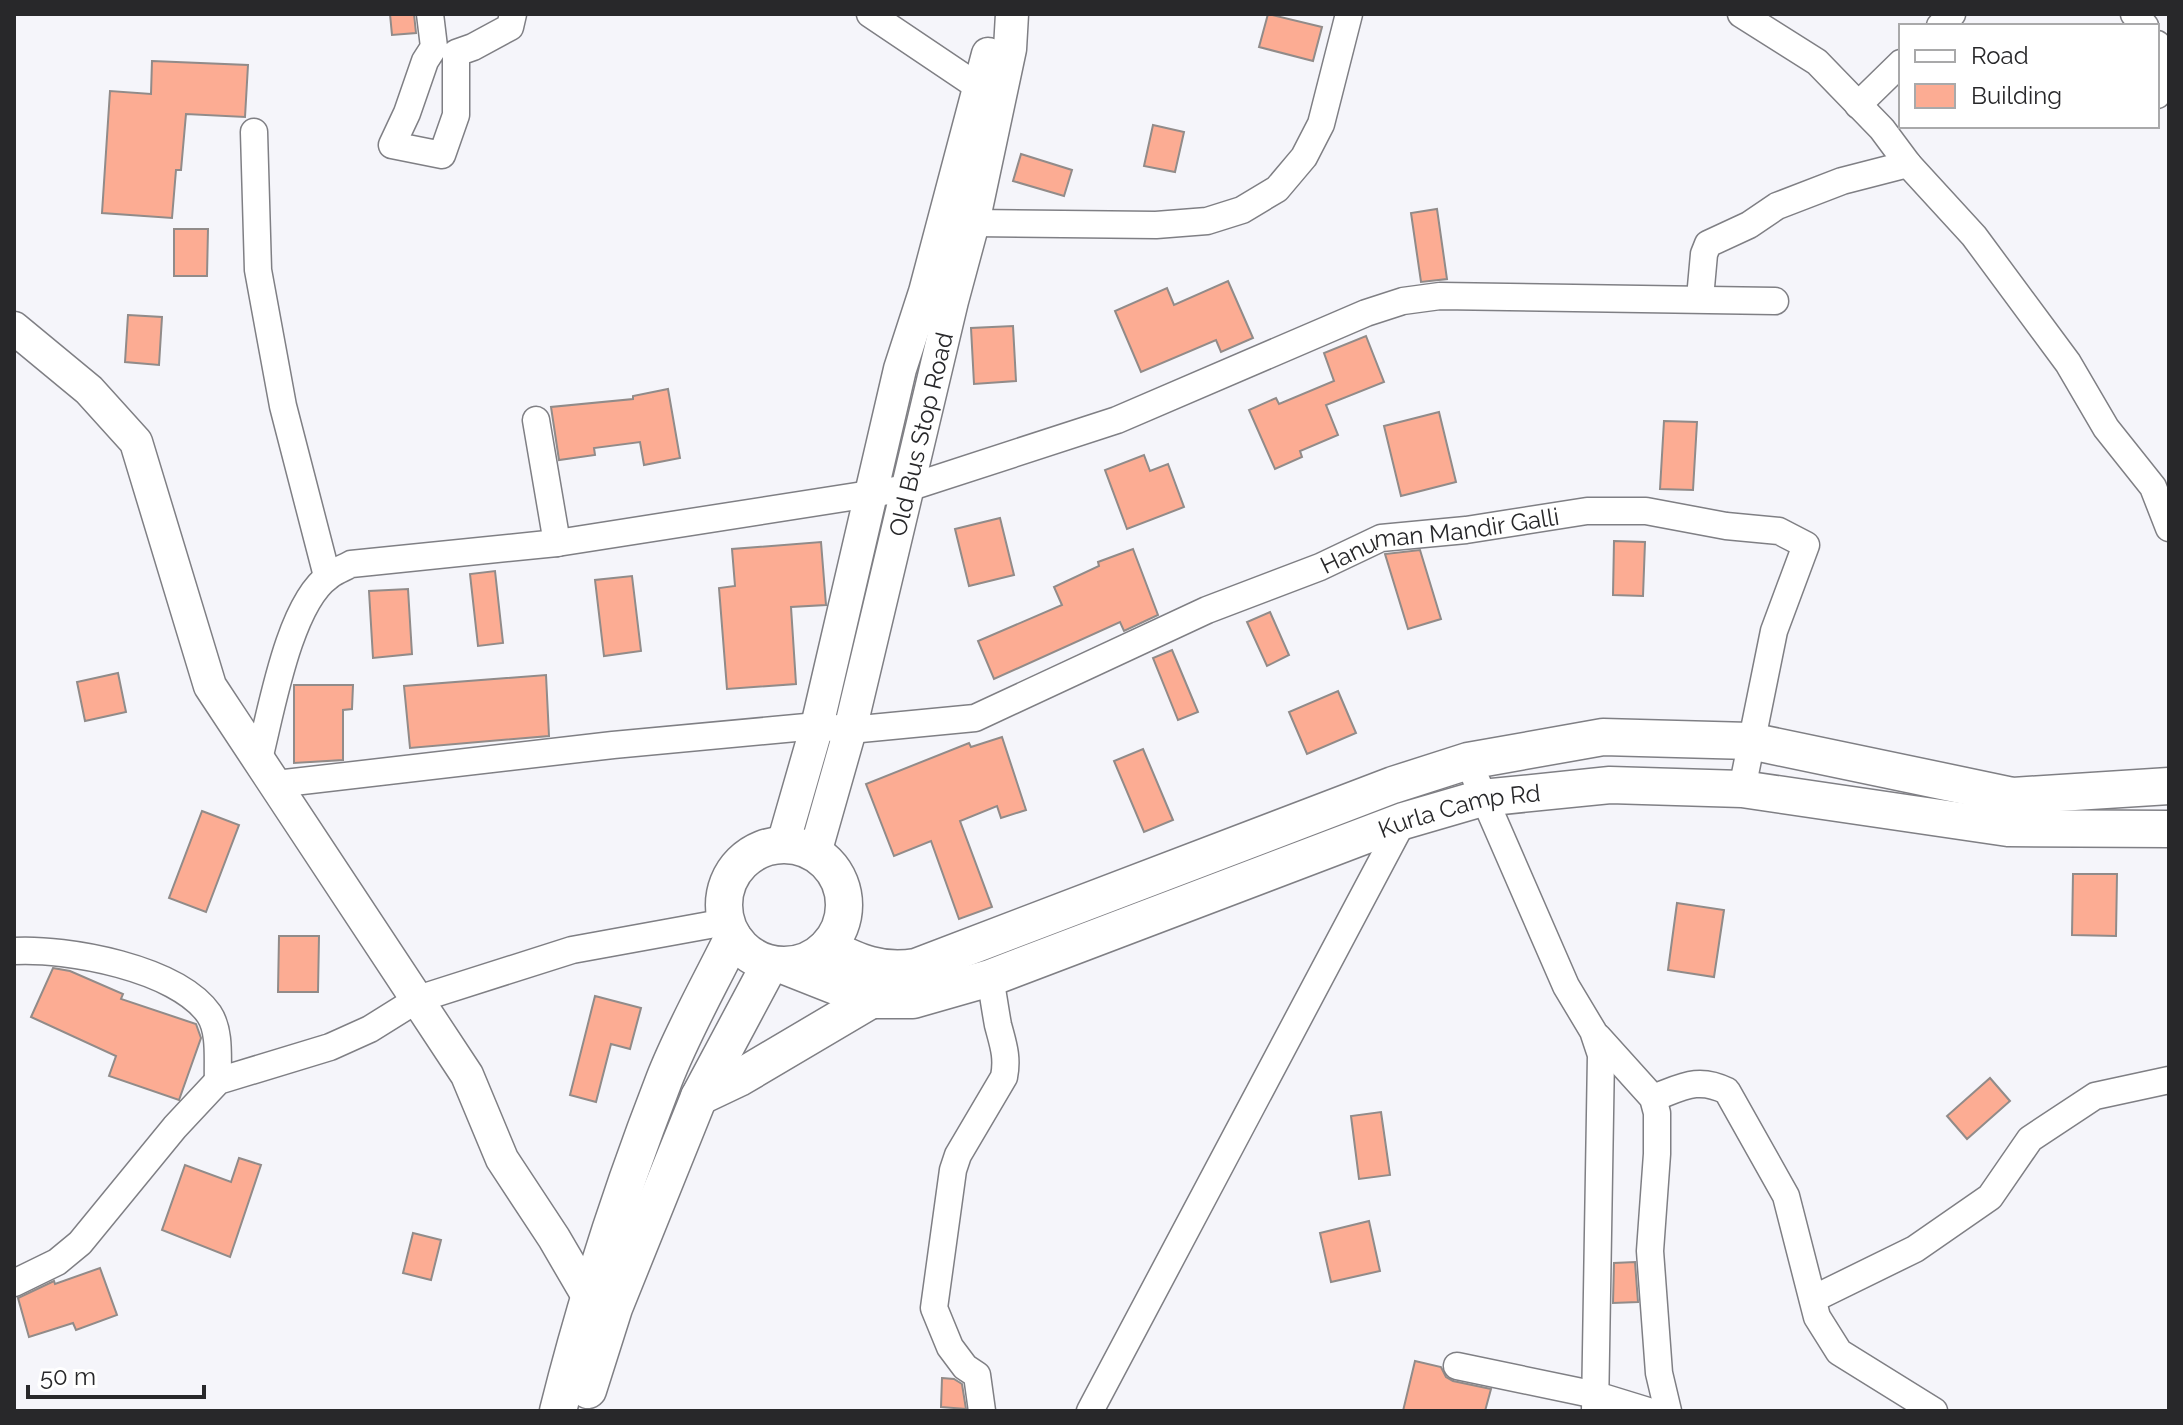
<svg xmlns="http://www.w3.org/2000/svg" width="2183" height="1425" viewBox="0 0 2183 1425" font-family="Raleway,sans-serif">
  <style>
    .building { fill: #fcac93; stroke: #918b89; stroke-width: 2 }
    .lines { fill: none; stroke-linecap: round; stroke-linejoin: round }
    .minor-casing { stroke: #7f7f84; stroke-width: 29 }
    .tertiary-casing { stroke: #7f7f84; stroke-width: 35 }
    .secondary-casing { stroke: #7f7f84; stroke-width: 39 }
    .minor { stroke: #fff; stroke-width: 26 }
    .tertiary { stroke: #fff; stroke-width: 32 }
    .secondary { stroke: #fff; stroke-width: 36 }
    .labels { text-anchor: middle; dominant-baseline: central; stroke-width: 6; stroke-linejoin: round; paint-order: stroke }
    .street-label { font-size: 24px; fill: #28282a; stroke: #fff }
  </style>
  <rect width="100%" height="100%" fill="#f5f5fa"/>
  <g class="building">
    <path d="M390,14H414L416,33L392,35Z"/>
    <path d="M1268,14L1322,27L1313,61L1259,47Z"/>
    <path d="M152,61L248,65L245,117L186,114L181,170H176L172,218L102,213L110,91L151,94Z"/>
    <path d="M1153,125L1184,132L1175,172L1144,166Z"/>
    <path d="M1021,154L1072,170L1064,196L1013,181Z"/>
    <path d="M1437,209L1447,279L1421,282L1411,213Z"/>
    <path d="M174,229H208L207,276H174Z"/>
    <path d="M1228,281L1253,338L1221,352L1216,340L1141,372L1115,311L1167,288L1174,305Z"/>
    <path d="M128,315L162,317L159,365L125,362Z"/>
    <path d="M1013,326L1016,381L974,384L971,328Z"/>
    <path d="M1366,336L1384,382L1326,405L1338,435L1300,451L1302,457L1275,469L1249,410L1276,398L1279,404L1334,381L1324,353Z"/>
    <path d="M668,389L680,458L644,465L640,442L594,448L595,455L559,460L551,407L633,399V396Z"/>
    <path d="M1439,412L1456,482L1401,496L1384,426Z"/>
    <path d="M1664,421L1697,422L1693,490L1660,489Z"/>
    <path d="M1144,455L1150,471L1168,464L1184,507L1127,529L1105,470Z"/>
    <path d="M1000,518L1014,575L969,586L955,529Z"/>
    <path d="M1614,541L1645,542L1643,596L1613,595Z"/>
    <path d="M821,542L826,605L791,607L796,684L727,689L719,588L735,586L732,549Z"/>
    <path d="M1133,549L1158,615L1124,631L1120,622L994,679L978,641L1062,605L1054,587L1099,566L1098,562Z"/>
    <path d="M1420,550L1441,619L1408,629L1385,554Z"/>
    <path d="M495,571L503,643L478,646L470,574Z"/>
    <path d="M632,576L641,651L604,656L595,580Z"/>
    <path d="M408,589L412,654L373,658L369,591Z"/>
    <path d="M1270,612L1289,655L1267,666L1247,622Z"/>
    <path d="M1172,650L1198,712L1178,720L1153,658Z"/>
    <path d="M118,673L126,712L85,721L77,682Z"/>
    <path d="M546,675L549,736L410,748L404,686Z"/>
    <path d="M294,685H353L352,709L343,710V760L294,763Z"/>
    <path d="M1338,691L1356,733L1307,754L1289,712Z"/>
    <path d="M1002,737L1026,810L1001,818L997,806L960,821L992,907L959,919L931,841L894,856L866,784L969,743L971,747Z"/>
    <path d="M1143,749L1173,820L1144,832L1114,761Z"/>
    <path d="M202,811L239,825L206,912L169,898Z"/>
    <path d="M2073,874H2117L2116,936L2072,935Z"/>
    <path d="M1677,903L1724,910L1714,977L1668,970Z"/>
    <path d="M279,936H319L318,992H278Z"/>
    <path d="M53,968L70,971L123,994L121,999L196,1024L201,1038L179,1100L109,1076L116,1056L31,1017Z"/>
    <path d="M595,996L641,1008L630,1049L611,1044L596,1102L570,1095Z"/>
    <path d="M1990,1078L2010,1101L1967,1139L1947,1116Z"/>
    <path d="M1381,1112L1390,1175L1359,1179L1351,1116Z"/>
    <path d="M239,1158L261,1165L230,1257L162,1230L185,1165L231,1182Z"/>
    <path d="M1369,1221L1380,1271L1331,1282L1320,1233Z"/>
    <path d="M413,1233L441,1240L431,1280L403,1273Z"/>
    <path d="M1635,1262L1638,1302L1613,1303L1614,1263Z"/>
    <path d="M100,1268L117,1315L76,1330L73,1323L29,1337L18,1298L54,1281L55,1284Z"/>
    <path d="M1415,1361L1441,1367L1446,1377L1453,1381L1491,1389L1485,1411H1403Z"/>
    <path d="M942,1378L954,1379L962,1384L966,1409L941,1407Z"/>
  </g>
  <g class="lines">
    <defs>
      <g id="minor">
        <path d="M430,14L434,47L425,61L407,113L392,145L442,155L456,115V53L473,47L510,27L513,14"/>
        <path d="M870,14L980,88"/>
        <path d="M1741,14L1817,62L1882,129L1908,164L1974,236L2068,363L2106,428L2153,487L2169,528"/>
        <path d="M2134,14L2145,26"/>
        <path d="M1940,26L1952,14"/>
        <path d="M2157,44L2161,85L2157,95"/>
        <path d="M1858,105L1901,63"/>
        <path d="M254,132L258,270L283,406L327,576"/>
        <path d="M973,223L1156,225L1207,221L1242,210L1277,189L1304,157L1321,124L1349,14"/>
        <path d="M1700,298L1704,254L1708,244L1749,225L1777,206L1842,181L1908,164"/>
        <path d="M536,420L557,543"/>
        <path d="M259,759C271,712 289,604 329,576C335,571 344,568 351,564L557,543L908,488L1117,420L1366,313L1403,301L1440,296L1775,301"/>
        <path d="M1468,761L1566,986L1593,1031L1601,1055L1595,1411"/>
        <path id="s1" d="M276,784L613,745L817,726L850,730L975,718L1207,610L1320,567L1381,538L1466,530L1587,511H1646L1726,526L1779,531L1806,545L1774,631L1742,789"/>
        <path d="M14,951C67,948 177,968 209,1014C221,1032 217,1061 218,1081"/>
        <path d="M1598,1037L1653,1098L1657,1113V1154L1650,1251L1659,1373L1668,1411"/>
        <path d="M1653,1098C1681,1088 1697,1076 1727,1091L1786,1196L1817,1317L1839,1352L1934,1411"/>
        <path d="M14,1283L57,1262L80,1243L175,1127L218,1081L330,1047L370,1029L418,999L572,950L726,922"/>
        <path d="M1813,1299L1915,1249L1990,1197L2030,1139L2095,1096L2169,1080"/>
        <path d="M1457,1366L1596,1395L1648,1411"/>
        <path d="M982,1411L977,1375L965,1367L950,1347L934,1308L953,1170L958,1155L1004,1077C1008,1057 1003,1044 998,1025C995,1009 993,993 990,978"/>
        <path d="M1090,1411L1403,821"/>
      </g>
      <g id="tertiary">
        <path d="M14,328L89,390L136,442L210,686L467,1075L502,1159L554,1238L589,1298L604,1304"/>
        <path d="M783,844L817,726L900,369L925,292L988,54"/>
        <path id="s2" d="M815,853L850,730L952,301L973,223L1010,49L1012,14"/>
      </g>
      <g id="secondary">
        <circle cx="784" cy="905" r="60"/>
        <path d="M827,947C858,962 881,973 916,967L1393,785L1468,761L1603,737L1750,741L2013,796L2169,786"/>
        <path id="s3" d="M785,966L871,1000H913L990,978L1403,821L1482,798L1610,785L1742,789L2008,828L2169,829"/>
        <path d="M699,1097L739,1078L871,1000"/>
        <path d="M588,1390L614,1308L699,1097L770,964"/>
        <path d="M558,1411C586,1299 622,1188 664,1080C683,1031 710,984 733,937"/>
      </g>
    </defs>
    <use href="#minor" class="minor-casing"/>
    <use href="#tertiary" class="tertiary-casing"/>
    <use href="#secondary" class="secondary-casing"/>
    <use href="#minor" class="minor"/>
    <use href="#tertiary" class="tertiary"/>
    <use href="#secondary" class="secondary"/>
  </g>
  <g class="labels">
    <g class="street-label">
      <text stroke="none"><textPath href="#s2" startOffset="432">Old Bus Stop Road</textPath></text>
      <text stroke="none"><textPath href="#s1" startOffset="1204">Hanuman Mandir Galli</textPath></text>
      <text stroke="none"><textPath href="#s3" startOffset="714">Kurla Camp Rd</textPath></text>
    </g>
  </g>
  <rect width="2183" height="1425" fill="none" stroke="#28282a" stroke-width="32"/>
  <rect x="1899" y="24" width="260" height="104" fill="#ffffff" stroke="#a9a9aa" stroke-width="2"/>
  <rect x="1915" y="50" width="40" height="12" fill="#ffffff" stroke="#a9a9aa" stroke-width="2"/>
  <text x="1971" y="64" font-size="24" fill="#28282a">Road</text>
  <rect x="1915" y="84" width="40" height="24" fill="#fcac93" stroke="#a9a9aa" stroke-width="2"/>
  <text x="1971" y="104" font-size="24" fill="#28282a">Building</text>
  <path d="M28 1385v12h176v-12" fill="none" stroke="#28282a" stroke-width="4"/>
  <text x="40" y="1385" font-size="24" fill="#28282a" stroke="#ffffff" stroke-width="6" paint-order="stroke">50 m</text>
</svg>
